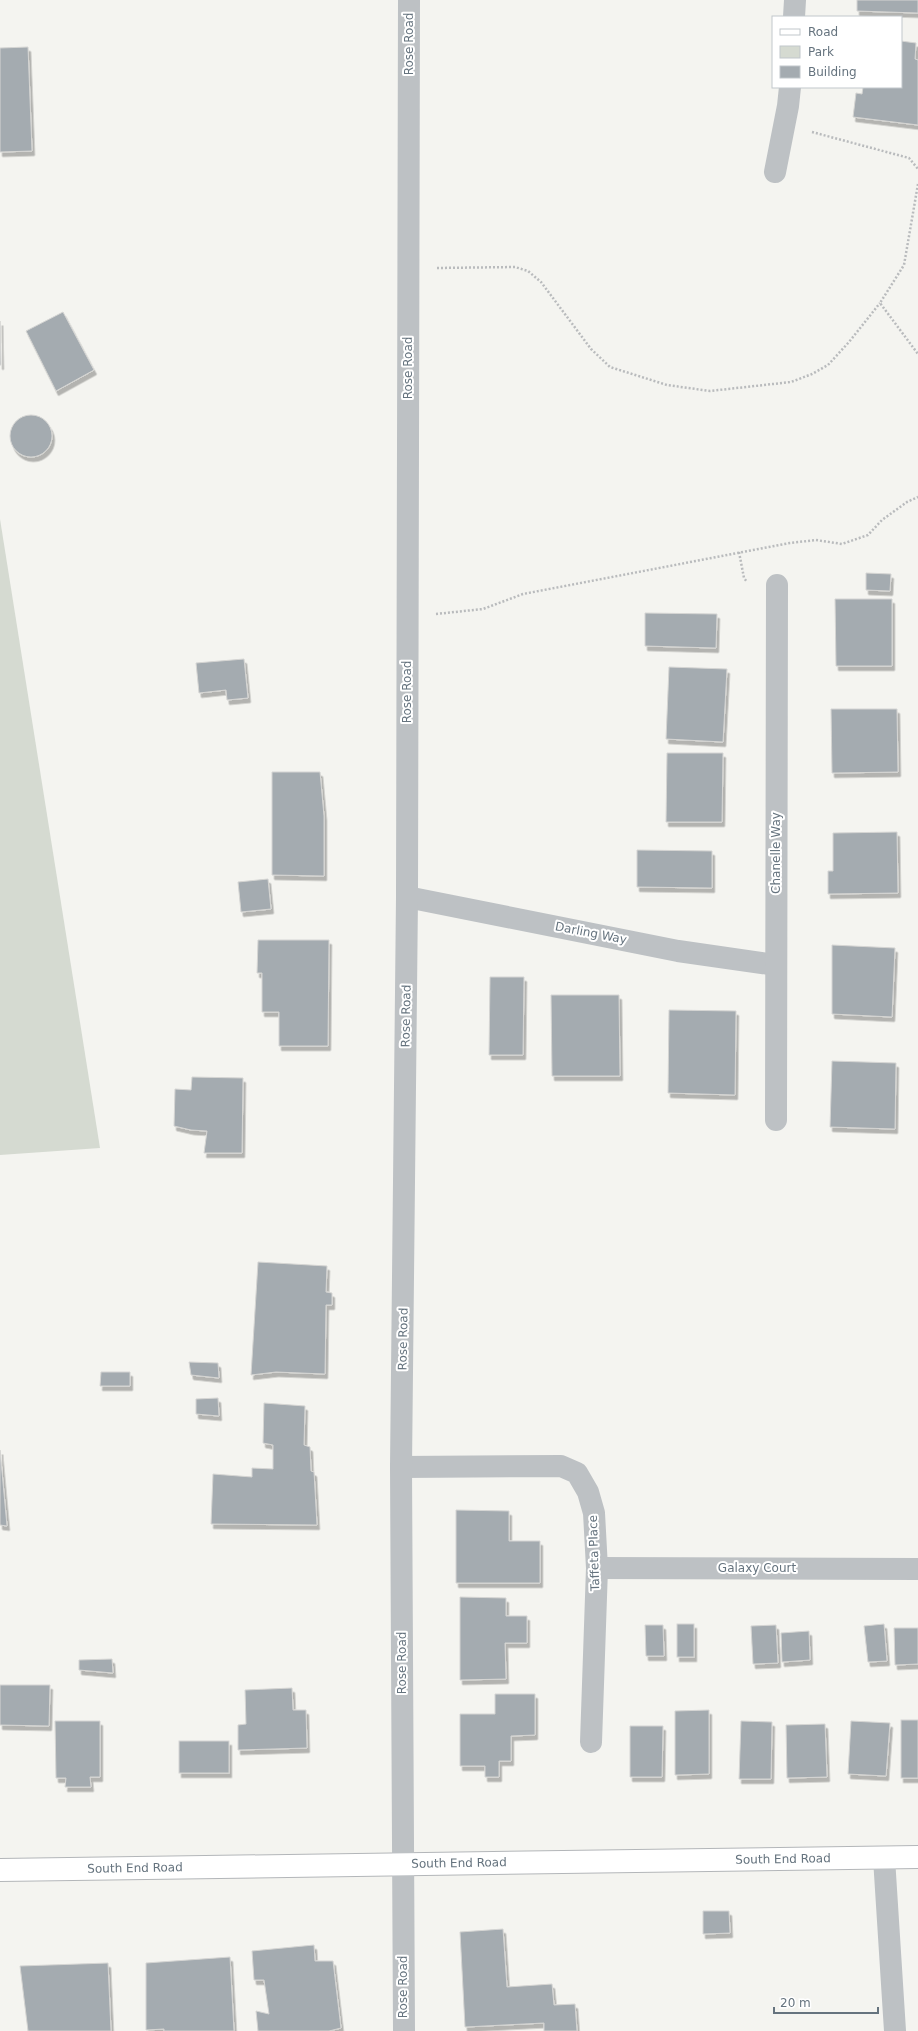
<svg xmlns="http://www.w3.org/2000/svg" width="918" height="2031" viewBox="0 0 918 2031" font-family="'DejaVu Sans',sans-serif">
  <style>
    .green { fill: #d5dad1 }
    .building { fill: #a4abb0; stroke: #d5d5d3; filter: url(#shadow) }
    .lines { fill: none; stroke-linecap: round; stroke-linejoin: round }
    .major-casing { stroke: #b3b6b9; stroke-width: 24 }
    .path { stroke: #b9bbbd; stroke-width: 2.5; stroke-dasharray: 2 2; stroke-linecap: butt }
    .minor { stroke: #bdc1c4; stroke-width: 22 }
    .major { stroke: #fff; stroke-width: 22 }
    .labels { text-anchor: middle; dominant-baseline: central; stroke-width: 4; stroke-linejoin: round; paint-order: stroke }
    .street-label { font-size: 12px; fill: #65737e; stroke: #fff }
  </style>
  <defs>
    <filter id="shadow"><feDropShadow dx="2.5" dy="4.5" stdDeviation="0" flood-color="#0004"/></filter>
  </defs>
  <rect width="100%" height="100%" fill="#f4f4f0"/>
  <path class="green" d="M0,519L100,1148L0,1155Z"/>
  <g class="building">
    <path d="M857,0H918V13L857,11Z"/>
    <path d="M901,41L916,43L915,59L918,60V125L853,117L856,93L862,94L863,87H901Z"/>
    <path d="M28,47L32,151L0,152V48Z"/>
    <path d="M63,312L94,370L56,391L26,331Z"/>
    <path d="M0,321L1,365H0Z"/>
    <circle cx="31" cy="436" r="21"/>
    <path d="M866,573L891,574L890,591L866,590Z"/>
    <path d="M835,599H892V666H836Z"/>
    <path d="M645,613L717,614L716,648L645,646Z"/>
    <path d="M244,659L248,698L227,700L226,690L199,693L196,663Z"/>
    <path d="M669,667L727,669L723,742L666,739Z"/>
    <path d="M831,709H897L898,772L832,773Z"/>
    <path d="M667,753H723L722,822H666Z"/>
    <path d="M272,772H320L324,816V876L272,875Z"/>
    <path d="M897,832L898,893L828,894V871H833V833Z"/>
    <path d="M637,850L712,851V888L637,887Z"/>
    <path d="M268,879L271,909L241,912L238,882Z"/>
    <path d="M258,940H329L328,1046H279V1012H262V973H257Z"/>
    <path d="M832,945L895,948L892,1017L832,1014Z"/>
    <path d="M490,977H524L523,1055H489Z"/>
    <path d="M551,995H619L620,1076H552Z"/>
    <path d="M669,1010L736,1011L735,1095L668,1093Z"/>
    <path d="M832,1061L896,1063L895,1129L830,1127Z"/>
    <path d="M192,1077L243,1078L242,1153H204L207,1131L191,1130L174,1126L175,1089L191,1090Z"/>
    <path d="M258,1262L327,1266L326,1292L332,1293V1305H326L325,1374L276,1372L251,1375Z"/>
    <path d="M189,1362L218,1363L219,1378L191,1375Z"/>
    <path d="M101,1372H130V1386H100Z"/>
    <path d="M218,1398L219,1416L196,1414V1399Z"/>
    <path d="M264,1403L305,1406L304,1445L310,1447L311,1471L314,1472L317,1525L211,1524L213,1474L252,1477V1468L273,1469V1445L263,1443Z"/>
    <path d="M0,1450L7,1526L0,1525Z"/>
    <path d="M456,1510L509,1511V1541H540V1583H456Z"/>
    <path d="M460,1597L506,1598V1616H527V1643H505L506,1679L460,1680Z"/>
    <rect x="677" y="1624" width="17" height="33"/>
    <path d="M884,1624L887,1661L868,1662L864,1626Z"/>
    <path d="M645,1625H663L664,1656H646Z"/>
    <path d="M776,1625L778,1663L753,1664L751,1626Z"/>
    <path d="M894,1628H918V1664L895,1665Z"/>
    <path d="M809,1631L810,1660L782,1662L781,1633Z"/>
    <path d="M112,1659L113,1673L79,1670V1660Z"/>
    <path d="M0,1685H50L49,1726L0,1725Z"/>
    <path d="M292,1688L293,1710H306L307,1748L238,1750V1725L246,1724L245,1690Z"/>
    <path d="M495,1694H535V1735L511,1736V1761H499V1777H485V1766H460V1714H495Z"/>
    <path d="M709,1710V1774L675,1775V1711Z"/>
    <rect x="901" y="1720" width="17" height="58"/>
    <path d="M55,1721H100V1777H90L91,1787H65L66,1778H56Z"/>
    <path d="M741,1721L772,1722L771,1779H739Z"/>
    <path d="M851,1721L890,1723L886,1776L848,1774Z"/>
    <path d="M825,1724L827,1777L787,1778L786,1725Z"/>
    <path d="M630,1726H663L662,1777H630Z"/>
    <rect x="179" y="1741" width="50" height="32"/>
    <path d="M703,1911H729L730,1933L703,1934Z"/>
    <path d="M503,1929L507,1987L552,1984L554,2005L575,2004L577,2031H544V2023L465,2027L460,1932Z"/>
    <path d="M314,1945L315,1961H333L341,2028L329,2031H258L256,2011L269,2014L264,1980H254L252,1951Z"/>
    <path d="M230,1957L234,2031H164V2029L146,2030V1963Z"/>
    <path d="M108,1963L111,2031H28L20,1966Z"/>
  </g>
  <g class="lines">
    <defs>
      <path id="major" d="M0,1870L918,1857"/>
    </defs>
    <use href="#major" class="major-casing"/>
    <g class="path">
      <path d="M812,132L909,158L918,169"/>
      <path d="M918,184L904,265L880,303L918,354"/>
      <path d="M437,268L515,267L528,271L541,282L591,349L610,367L667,385L710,391L791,382L812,374L828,365L849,342L880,303"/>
      <path d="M739,552L744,578L747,582"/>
      <path d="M436,614L483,609L523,594L790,543L816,540L842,544L868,535L882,520L907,502L918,497"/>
    </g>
    <g class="minor">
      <path d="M794,17L795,0"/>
      <path d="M775,172L788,106L790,87"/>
      <path d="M407,897L678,951L776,965"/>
      <path d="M776,1120L777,585"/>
      <path d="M401,1467L561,1466L577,1473L588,1492L594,1513L597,1568L591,1742"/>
      <path d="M597,1568L918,1569"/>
      <path d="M884,1858L895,2031"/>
      <path d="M404,2031L401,1467L407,897L409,0"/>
    </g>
    <use href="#major" class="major"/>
  </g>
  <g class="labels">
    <g class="street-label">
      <text transform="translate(409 44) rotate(-90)">Rose Road</text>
      <text transform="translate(408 368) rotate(-90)">Rose Road</text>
      <text transform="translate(407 692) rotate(-90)">Rose Road</text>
      <text transform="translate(776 853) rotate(-90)">Chanelle Way</text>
      <text transform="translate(591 933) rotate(11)">Darling Way</text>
      <text transform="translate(406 1016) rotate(-89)">Rose Road</text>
      <text transform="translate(403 1339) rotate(-89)">Rose Road</text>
      <text transform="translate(594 1553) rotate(-92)">Taffeta Place</text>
      <text x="757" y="1568">Galaxy Court</text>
      <text transform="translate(402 1663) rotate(-90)">Rose Road</text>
      <text transform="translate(783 1859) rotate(-1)">South End Road</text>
      <text transform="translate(459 1863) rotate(-1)">South End Road</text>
      <text transform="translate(135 1868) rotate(-1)">South End Road</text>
      <text transform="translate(403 1987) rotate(-90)">Rose Road</text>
    </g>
  </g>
  <rect x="772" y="16" width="130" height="72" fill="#ffffff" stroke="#c1c7cb"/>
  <rect x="780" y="29" width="20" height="6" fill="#ffffff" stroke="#c1c7cb"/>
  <text x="808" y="36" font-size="12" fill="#65737e">Road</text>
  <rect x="780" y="46" width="20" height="12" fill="#d5dad1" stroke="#c1c7cb"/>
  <text x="808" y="56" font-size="12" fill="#65737e">Park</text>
  <rect x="780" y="66" width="20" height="12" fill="#a4abb0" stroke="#c1c7cb"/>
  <text x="808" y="76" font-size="12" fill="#65737e">Building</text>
  <path d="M774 2007v6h104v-6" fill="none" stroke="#65737e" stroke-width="2"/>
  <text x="780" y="2007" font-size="12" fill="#65737e" stroke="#ffffff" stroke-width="3" paint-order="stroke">20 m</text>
</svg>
